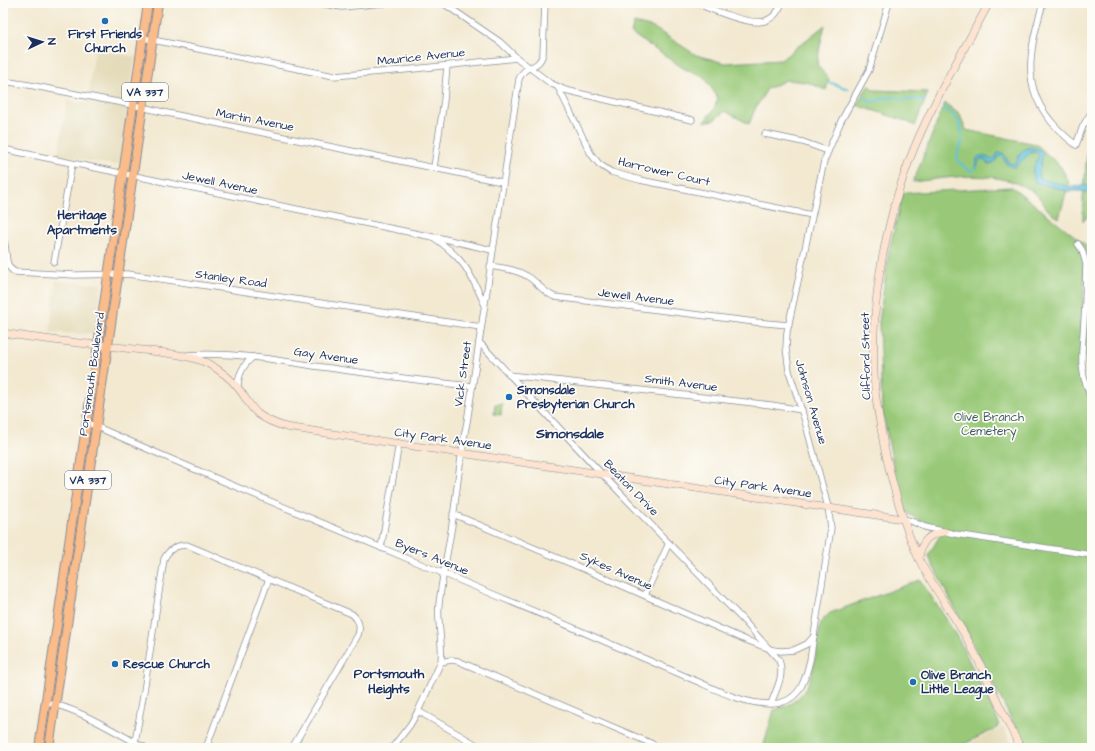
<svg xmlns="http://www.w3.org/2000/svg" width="1095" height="751" viewBox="0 0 1095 751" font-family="'Architects Daughter',sans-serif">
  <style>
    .built { fill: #e4dbba }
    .green { fill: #99c978; stroke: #5a7c6b }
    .water { fill: #5cc1da; stroke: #3c789c }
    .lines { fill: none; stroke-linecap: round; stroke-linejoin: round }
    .stream { stroke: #5cc1da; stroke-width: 2 }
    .street-casing { stroke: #878c98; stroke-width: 7 }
    .secondary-casing { stroke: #878c98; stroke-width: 8 }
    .primary-casing { stroke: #878c98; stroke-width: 10 }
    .street { stroke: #fff; stroke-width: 5.5 }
    .secondary { stroke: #fde4d0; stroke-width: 7 }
    .primary { stroke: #f9bc8a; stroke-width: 8 }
    .poi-dot { fill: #1f6fb2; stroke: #fdfcf7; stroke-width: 1.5 }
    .labels { text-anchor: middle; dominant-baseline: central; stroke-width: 3.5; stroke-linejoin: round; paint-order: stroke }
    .shield { fill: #fdfcf7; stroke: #5f6c8c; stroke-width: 1 }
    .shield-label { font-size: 11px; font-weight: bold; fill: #1b2f5e }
    .poi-label { font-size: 12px; font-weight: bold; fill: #1b2f5e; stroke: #fdfcf7; text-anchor: start }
    .street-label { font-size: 12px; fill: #1b2f5e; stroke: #fdfcf7 }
    .park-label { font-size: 12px; fill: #415d66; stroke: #fdfcf7 }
    .neighbourhood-label { font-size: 13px; font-weight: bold; fill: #1b2f5e; stroke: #fdfcf7 }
    .quarter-label { font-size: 14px; font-weight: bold; fill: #1b2f5e; stroke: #fdfcf7 }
  </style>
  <rect width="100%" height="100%" fill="#fdfcf7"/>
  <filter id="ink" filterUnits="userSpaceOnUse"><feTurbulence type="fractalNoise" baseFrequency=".025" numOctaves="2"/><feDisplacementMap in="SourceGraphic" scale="8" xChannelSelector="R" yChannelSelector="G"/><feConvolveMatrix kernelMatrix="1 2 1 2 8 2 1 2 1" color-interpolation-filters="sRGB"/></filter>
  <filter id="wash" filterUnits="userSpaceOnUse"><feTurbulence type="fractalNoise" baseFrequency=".012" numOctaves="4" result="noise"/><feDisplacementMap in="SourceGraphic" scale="16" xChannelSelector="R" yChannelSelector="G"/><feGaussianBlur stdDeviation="0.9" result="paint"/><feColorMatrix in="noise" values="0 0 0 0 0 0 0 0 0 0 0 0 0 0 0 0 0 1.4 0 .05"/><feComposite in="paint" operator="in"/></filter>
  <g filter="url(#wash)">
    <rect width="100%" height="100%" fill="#f3e9d1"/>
    <g class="built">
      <path d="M95,49L135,57L120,161L117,165L87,161L58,154L67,100L87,104Z"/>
      <path d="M56,281L102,284L94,333L79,334L50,332Z"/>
      <path d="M1003,727L1014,748H960Z"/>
    </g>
    <g class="green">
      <path d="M634,23L654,28L696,55L725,63L781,60L825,25L820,46L817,65L829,79L826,90L807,82L786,80L767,89L755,109L749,124L725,111L714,120L704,122L714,109L718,98L705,78L683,68L631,33Z"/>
      <path d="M869,85L873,90L928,92L915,126L906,121L856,105Z"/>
      <path d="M945,103L960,115L966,130L1036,144L1061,167L1069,183L1059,218C1056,216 1052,214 1049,211C1044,206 1041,198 1036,194C1002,168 952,177 913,182Z"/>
      <path d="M1087,154L1092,155V213L1083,221V200Z"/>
      <path d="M1012,187L1086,245L1080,374L1092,406V748H1026L928,556L943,530L932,528L904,511L900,498L882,409L879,322L889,250L903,193Z"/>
      <path d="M1092,254V394L1088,382L1085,342Z"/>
      <path d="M495,404H502L501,415L494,414Z"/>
      <path d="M920,580L945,617L961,644L998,721L999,724L997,728L956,748H763L774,710C811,701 813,673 818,640C819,635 819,627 821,622C823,619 827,616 830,613Z"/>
    </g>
    <path class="water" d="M1026,148C1033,148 1039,147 1043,153C1043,162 1036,171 1041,179L1071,187L1092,185V197L1091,194L1087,192L1081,191H1067L1035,182C1029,172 1035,165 1039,155L1036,152L1030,153L1015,167C1003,167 1008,161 1001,156L998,157C995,162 994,164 988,164L984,159H980L976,169L975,168L977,158L980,156H984L992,160L994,159L998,153H1003L1009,163L1012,164L1016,163L1019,155Z"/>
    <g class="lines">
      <g class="stream">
        <path d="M828,82L849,89"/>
        <path d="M862,95L869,101L872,102L884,98L892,97L904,100H925"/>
        <path d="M943,108C947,111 953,114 956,118C961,124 964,138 961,145C960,149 957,152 957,157C958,163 965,167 970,171H973L976,167"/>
      </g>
    </g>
  </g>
  <g filter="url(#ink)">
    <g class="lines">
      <defs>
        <g id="street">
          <path d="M318,3L342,7L385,3"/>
          <path d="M443,3L500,42L517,58"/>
          <path d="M696,3C711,9 750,26 765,21C774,18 779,11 782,3"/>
          <path d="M1043,3C1025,64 1020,102 1076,145L1083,126L1092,111"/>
          <path d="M143,38L334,76L404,70L517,58L550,83L565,90L692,120"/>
          <path d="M3,81L29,85L133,105L167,113L502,182"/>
          <path d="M558,87L591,154L599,164L611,172L640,180L812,215"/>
          <path d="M765,134L803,142L828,151"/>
          <path d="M3,149L433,237C463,258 469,270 484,303"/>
          <path d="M434,167L444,100L447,66"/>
          <path d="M436,237L492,250"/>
          <path d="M3,239C9,250 2,265 15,272L75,275L128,274L481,327"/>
          <path d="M1078,244L1082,250L1086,264L1085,306L1082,351V363L1084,378L1092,401"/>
          <path d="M54,262L72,164"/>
          <path d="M490,266C502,268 516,269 527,276C538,282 542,292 555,297L755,322L789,325"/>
          <path d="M479,342L601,473L744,621L779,660C785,676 776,689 771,704"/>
          <path d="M187,355C230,352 272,359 314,366C367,373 419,381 472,386"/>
          <path d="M509,375L771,405L802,410"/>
          <path d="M238,387C238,374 243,365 253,357"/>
          <path d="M86,422C248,494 413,560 576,629C613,645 650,661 687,677C714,688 741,704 771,704C799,703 805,682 810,660L831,528L828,507L805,421L789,371L786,348L787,332L824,161L841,121L869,70L889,3"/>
          <path d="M453,514L591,572L746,640L773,650L781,651L794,650L807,644L814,636"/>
          <path d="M903,519L911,521L925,527L955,534L1092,555"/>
          <path d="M381,548L399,443"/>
          <path d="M645,595L669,543"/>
          <path d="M441,662L451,660L458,661L648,742L660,748"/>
          <path d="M45,702C81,709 114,732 146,748"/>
          <path d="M418,711L482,748"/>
          <path d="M135,742L144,691L164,559C169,549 176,545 187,545L352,614C359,620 361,626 358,635L292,748"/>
          <path d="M206,748L269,579"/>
          <path d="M392,748L410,725L418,711L441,662C443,642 437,623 439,604C442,577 448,551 452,525C457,491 460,456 467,422L519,79C525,63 538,71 543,54L545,3"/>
        </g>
        <g id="secondary">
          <path d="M989,3C961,55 930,106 909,161C882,233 869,313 875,390C877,409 881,427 884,446C892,484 902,521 918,557C932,587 954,614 970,644C988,678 1002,714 1021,748"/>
          <path d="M3,333C49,341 95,344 142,350C163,353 187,354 207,363C218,369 230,377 238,388C245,396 249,406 258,414C266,420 276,424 286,427L903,519"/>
          <path d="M919,558C921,542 928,533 945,532"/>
        </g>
        <g id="primary">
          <path d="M39,748L148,3"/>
          <path d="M49,748L158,3"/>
        </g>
      </defs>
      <use href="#street" class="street-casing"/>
      <use href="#secondary" class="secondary-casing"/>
      <use href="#primary" class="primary-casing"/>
      <use href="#street" class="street"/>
      <use href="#secondary" class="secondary"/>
      <use href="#primary" class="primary"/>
    </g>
  </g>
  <g class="poi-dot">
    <circle cx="105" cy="21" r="4"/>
    <circle cx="509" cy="397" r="4"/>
    <circle cx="115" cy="664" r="4"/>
    <circle cx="913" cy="682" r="4"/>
  </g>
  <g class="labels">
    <g class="shield">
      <rect x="122" y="83" width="46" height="18" rx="3"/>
      <rect x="65" y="471" width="46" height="18" rx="3"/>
    </g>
    <g class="shield-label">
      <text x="145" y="92">VA 337</text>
      <text x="88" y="480">VA 337</text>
    </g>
    <g class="poi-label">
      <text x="105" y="34" text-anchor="middle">First Friends<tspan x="105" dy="14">Church</tspan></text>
      <text x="517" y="390">Simonsdale<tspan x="517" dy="14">Presbyterian Church</tspan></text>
      <text x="123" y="664">Rescue Church</text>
      <text x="921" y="675">Olive Branch<tspan x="921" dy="14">Little League</tspan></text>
    </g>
    <g class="street-label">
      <text transform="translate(421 57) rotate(-6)">Maurice Avenue</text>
      <text transform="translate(255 120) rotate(11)">Martin Avenue</text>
      <text transform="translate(664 172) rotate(13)">Harrower Court</text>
      <text transform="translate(220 183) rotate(12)">Jewell Avenue</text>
      <text transform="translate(231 279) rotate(8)">Stanley Road</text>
      <text transform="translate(636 297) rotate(7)">Jewell Avenue</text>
      <text transform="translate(326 356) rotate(8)">Gay Avenue</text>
      <text transform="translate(866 356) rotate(-91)">Clifford Street</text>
      <text transform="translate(92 374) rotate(-82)">Portsmouth Boulevard</text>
      <text transform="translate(463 374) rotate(-82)">Vick Street</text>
      <text transform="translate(681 383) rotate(7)">Smith Avenue</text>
      <text transform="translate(811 402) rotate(74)">Johnson Avenue</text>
      <text transform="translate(443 439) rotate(8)">City Park Avenue</text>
      <text transform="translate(763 487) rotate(8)">City Park Avenue</text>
      <text transform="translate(631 488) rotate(46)">Beaton Drive</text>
      <text transform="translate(432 557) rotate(22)">Byers Avenue</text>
      <text transform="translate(616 571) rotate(24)">Sykes Avenue</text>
    </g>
    <g class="park-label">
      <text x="989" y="417">Olive Branch<tspan x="989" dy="14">Cemetery</tspan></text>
    </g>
    <g class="neighbourhood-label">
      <text x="82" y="215">Heritage<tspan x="82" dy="15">Apartments</tspan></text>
      <text x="389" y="674">Portsmouth<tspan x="389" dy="15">Heights</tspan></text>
    </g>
    <g class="quarter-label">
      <text x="570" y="434">Simonsdale</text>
    </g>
  </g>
  <rect width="1095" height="751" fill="none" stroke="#fdfcf7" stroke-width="16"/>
  <g transform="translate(42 42) rotate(86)" stroke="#fdfcf7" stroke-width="3" paint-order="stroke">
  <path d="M0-3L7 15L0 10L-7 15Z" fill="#1b2f5e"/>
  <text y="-6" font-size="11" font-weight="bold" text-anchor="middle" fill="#1b2f5e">N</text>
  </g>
</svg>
